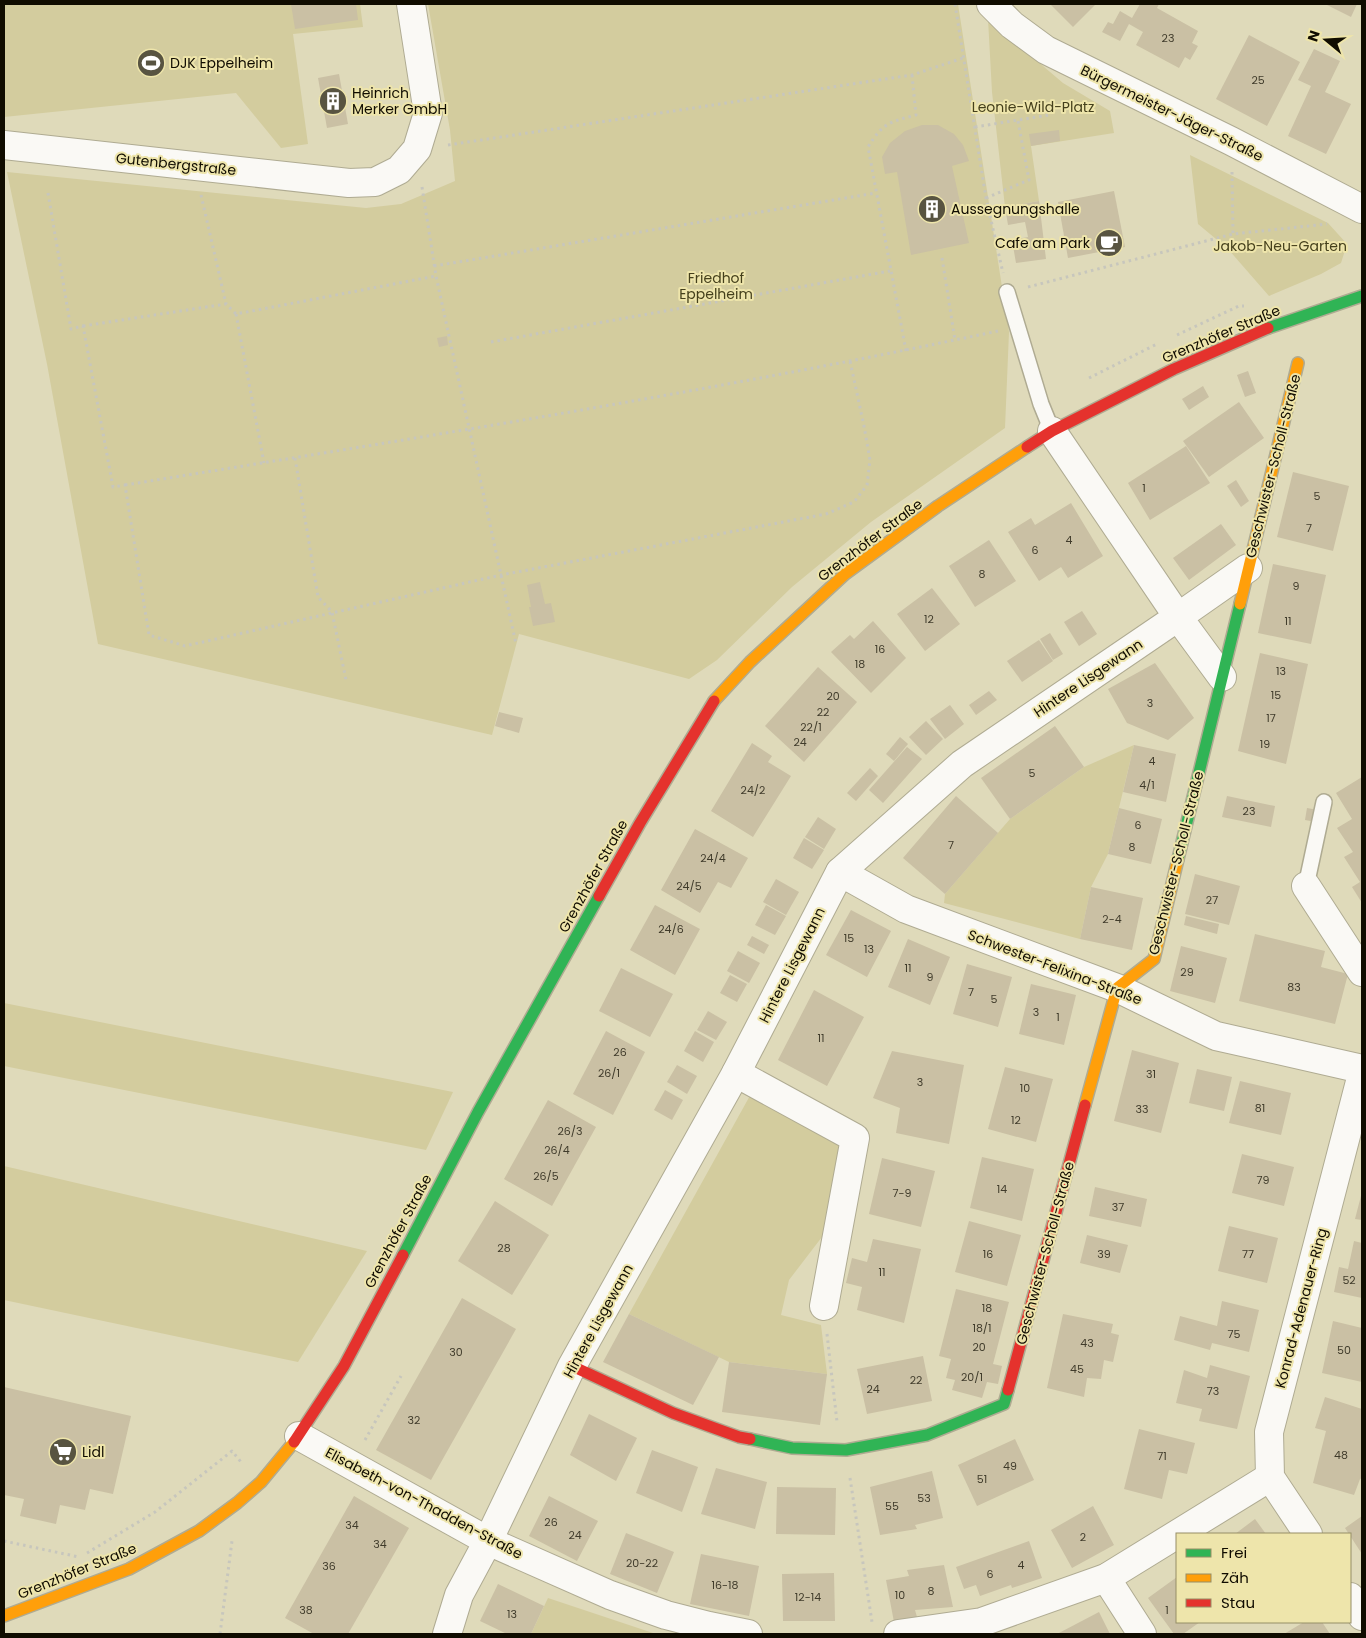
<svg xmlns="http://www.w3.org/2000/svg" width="1366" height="1638" viewBox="0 0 1366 1638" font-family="Poppins,sans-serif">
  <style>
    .green { fill: #d3cc9e }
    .building { fill: #cac0a4 }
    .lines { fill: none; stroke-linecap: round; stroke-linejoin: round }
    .lane-casing { stroke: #afab92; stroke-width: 18 }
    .street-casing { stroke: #afab92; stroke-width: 30 }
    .fast-casing { stroke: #afab92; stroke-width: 14 }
    .slow-casing { stroke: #afab92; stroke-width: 14 }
    .jam-casing { stroke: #afab92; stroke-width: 14 }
    .path { stroke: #c7c6bd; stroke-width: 3; stroke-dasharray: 2.5 4; stroke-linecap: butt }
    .lane { stroke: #faf9f5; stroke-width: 15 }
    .street { stroke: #faf9f5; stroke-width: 28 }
    .fast { stroke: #30b455; stroke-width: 11 }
    .slow { stroke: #ff9f0a; stroke-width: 11 }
    .jam { stroke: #e5322d; stroke-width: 11 }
    .labels { text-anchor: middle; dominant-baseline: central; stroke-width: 4; stroke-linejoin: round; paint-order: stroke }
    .number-label { font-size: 11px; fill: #403b2b }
    .poi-label { font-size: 14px; fill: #100c00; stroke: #eee5ab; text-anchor: start }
    .park-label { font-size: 14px; fill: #45401c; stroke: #eee5ab }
    .street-label { font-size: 14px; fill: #100c00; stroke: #eee5ab }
  </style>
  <rect width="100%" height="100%" fill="#dfdaba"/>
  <g class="green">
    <path d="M4,4H360L363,27L293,34L308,144L281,148L236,93L4,117Z"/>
    <path d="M428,4H958L1009,332L1005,428L871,522L792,587L717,660L689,679L519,634L492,735L98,644L47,364L7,172L366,208L401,204L455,181L450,130Z"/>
    <path d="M988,19L1063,83L1110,111L1114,133L1031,146L1039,201L1005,207L992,92Z"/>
    <path d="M1190,155L1328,223L1347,244L1341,263L1321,274L1269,296L1228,249L1198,224Z"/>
    <path d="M1134,745L1108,854L1091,887L1080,939L944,903L945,894L1010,819L1084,767Z"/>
    <path d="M4,1003L453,1092L426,1150L4,1066Z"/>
    <path d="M752,1092L847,1148L825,1233L789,1280L781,1315L821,1325L827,1374L729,1362L629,1314Z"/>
    <path d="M4,1166L367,1251L298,1362L4,1300Z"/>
    <path d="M548,1598L656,1634H531Z"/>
  </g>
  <g class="building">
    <path d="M291,4H356L358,20L295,29Z"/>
    <path d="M1050,4H1096L1073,27Z"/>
    <path d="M1140,4H1159L1157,8L1198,31L1192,43L1198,46L1190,60L1185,57L1179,68L1136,45L1143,32L1129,24L1120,41L1102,32L1108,22L1113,24L1120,11L1132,18Z"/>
    <path d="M1325,4H1357L1351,17Z"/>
    <path d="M1249,35L1300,62L1267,126L1216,99Z"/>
    <path d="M1314,49L1340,61L1325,92L1351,104L1326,154L1288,136L1311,86L1298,80Z"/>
    <path d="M339,74L348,124L327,128L318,78Z"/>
    <path d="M922,125H938L954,134L963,145L969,161L952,166L969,243L911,255L897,172L885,174L882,157L890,143L905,131Z"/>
    <path d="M1059,130L1060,141L1031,146L1029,134Z"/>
    <path d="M1114,191L1125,247L1068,258L1058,202Z"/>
    <path d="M1039,201L1046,259L1016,263L1012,240L1028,237L1025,222L1008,225L1005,207Z"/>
    <path d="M447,336L448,345L439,347L437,338Z"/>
    <path d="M1248,371L1256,393L1245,397L1237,375Z"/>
    <path d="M1203,386L1209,397L1189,410L1182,399Z"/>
    <path d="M1239,402L1264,438L1209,477L1183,441Z"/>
    <path d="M1186,446L1210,483L1150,520L1128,483Z"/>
    <path d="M1293,472L1349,486L1333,551L1277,537Z"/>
    <path d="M1236,480L1249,501L1241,507L1227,486Z"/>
    <path d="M1071,503L1103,556L1068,578L1061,567L1039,581L1008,532L1031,518L1035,525Z"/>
    <path d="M1221,524L1236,545L1189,580L1173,558Z"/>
    <path d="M989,540L1016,581L975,607L949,566Z"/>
    <path d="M1273,564L1326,575L1311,644L1258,633Z"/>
    <path d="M540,582L545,604L551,603L555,622L533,626L529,607H531L527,585Z"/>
    <path d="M932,588L960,624L925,651L897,614Z"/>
    <path d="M1082,611L1097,634L1079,646L1064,622Z"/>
    <path d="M873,621L906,658L871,693L831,652L850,635L854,639Z"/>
    <path d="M1050,633L1063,654L1053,660L1040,639Z"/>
    <path d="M1039,640L1053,661L1022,682L1007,661Z"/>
    <path d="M1260,653L1308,664L1286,764L1238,751Z"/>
    <path d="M1155,663L1194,718L1168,740L1127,723L1108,689Z"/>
    <path d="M818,667L857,702L804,762L765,726Z"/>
    <path d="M989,691L997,700L976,715L969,705Z"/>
    <path d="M950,705L964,724L945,739L930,719Z"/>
    <path d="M499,712L523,718L519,733L495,726Z"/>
    <path d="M926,721L943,739L926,755L909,737Z"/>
    <path d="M1055,726L1084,767L1010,819L981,778Z"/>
    <path d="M900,737L908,744L894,761L886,754Z"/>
    <path d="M752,743L772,756L768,762L791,776L753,837L711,811Z"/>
    <path d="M1134,745L1176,754L1166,802L1123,792Z"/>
    <path d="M907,747L922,759L883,803L869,790Z"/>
    <path d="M870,768L878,776L856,801L847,793Z"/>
    <path d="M1362,777V903L1352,887L1360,882L1344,857L1353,852L1337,828L1352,819L1336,793Z"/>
    <path d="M956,796L998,833L945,894L903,858Z"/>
    <path d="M1227,796L1275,806L1271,827L1222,817Z"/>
    <path d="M1119,808L1162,819L1151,864L1108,854Z"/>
    <path d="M1307,808L1318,810L1316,822L1305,820Z"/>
    <path d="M818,817L836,829L824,849L805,837Z"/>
    <path d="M695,829L748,858L731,888L718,882L700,913L661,890Z"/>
    <path d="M804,838L824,850L812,869L793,858Z"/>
    <path d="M1195,874L1240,886L1229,925L1185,914Z"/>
    <path d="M776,879L799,892L786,915L763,902Z"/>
    <path d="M1091,887L1143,898L1132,950L1080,939Z"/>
    <path d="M655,905L700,929L675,975L630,950Z"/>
    <path d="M766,905L786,916L775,935L755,925Z"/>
    <path d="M851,910L891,931L867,977L826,955Z"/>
    <path d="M1186,916L1219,924L1217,934L1184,925Z"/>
    <path d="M1255,934L1325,951L1321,967L1348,974L1335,1024L1239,1001Z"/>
    <path d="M752,936L769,945L764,954L747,945Z"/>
    <path d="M908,939L950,957L930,1005L888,987Z"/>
    <path d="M1181,946L1227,958L1215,1003L1170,991Z"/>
    <path d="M738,951L760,963L749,983L727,971Z"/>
    <path d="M967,964L1012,977L998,1027L953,1014Z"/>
    <path d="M621,968L673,994L650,1037L599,1011Z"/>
    <path d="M730,975L747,984L737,1002L720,993Z"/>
    <path d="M1031,984L1076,995L1064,1045L1019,1034Z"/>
    <path d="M814,990L864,1017L827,1086L778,1060Z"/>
    <path d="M708,1011L727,1022L716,1040L697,1030Z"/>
    <path d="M606,1031L645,1052L613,1115L573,1094Z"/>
    <path d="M695,1031L714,1042L703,1062L684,1051Z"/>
    <path d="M1132,1050L1179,1063L1161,1133L1114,1121Z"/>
    <path d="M892,1051L964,1065L949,1144L896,1133L900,1108L873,1098Z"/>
    <path d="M677,1065L697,1076L687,1094L667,1082Z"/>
    <path d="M1005,1067L1053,1079L1036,1142L988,1129Z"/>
    <path d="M1197,1069L1232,1077L1224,1111L1189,1103Z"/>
    <path d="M1240,1081L1291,1093L1281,1135L1229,1123Z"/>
    <path d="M665,1090L683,1100L672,1120L654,1110Z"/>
    <path d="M548,1100L596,1127L552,1206L504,1179Z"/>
    <path d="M1242,1154L1294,1167L1284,1206L1232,1193Z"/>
    <path d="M982,1157L1034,1169L1022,1221L970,1208Z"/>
    <path d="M882,1158L935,1171L921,1227L869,1214Z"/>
    <path d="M1095,1187L1147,1199L1141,1227L1089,1216Z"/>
    <path d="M1362,1192V1220L1355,1219Z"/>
    <path d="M495,1201L549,1235L512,1295L458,1261Z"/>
    <path d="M969,1221L1021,1235L1007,1286L955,1272Z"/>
    <path d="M1229,1226L1278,1238L1267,1283L1218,1271Z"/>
    <path d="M1087,1235L1128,1245L1120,1273L1080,1263Z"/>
    <path d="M873,1239L921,1249L904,1323L857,1310L862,1287L846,1283L852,1258L867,1262Z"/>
    <path d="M1354,1241L1362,1243V1298L1334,1292L1339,1267L1348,1269Z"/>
    <path d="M956,1289L1009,1302L993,1364L1002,1366L998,1384L987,1382L982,1398L952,1390L955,1380L946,1378L951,1359L939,1356Z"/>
    <path d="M462,1298L516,1329L431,1480L376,1450Z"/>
    <path d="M1222,1301L1259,1310L1249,1352L1212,1343L1210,1350L1174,1340L1180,1316L1217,1326Z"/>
    <path d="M629,1314L719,1357L693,1405L603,1362Z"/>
    <path d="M1063,1314L1113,1324L1111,1333L1119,1335L1113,1362L1104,1360L1101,1379L1087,1378L1084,1397L1047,1388Z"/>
    <path d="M1333,1321L1362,1328V1382L1322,1373Z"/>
    <path d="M923,1356L932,1401L867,1414L857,1369Z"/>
    <path d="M729,1362L827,1374L820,1425L722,1412Z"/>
    <path d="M1210,1365L1250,1376L1237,1429L1199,1421L1202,1409L1176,1403L1184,1370L1207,1378Z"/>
    <path d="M4,1387L131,1416L113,1494L90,1489L85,1510L60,1505L56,1524L20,1516L24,1499L4,1495Z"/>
    <path d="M1325,1397L1362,1409V1478L1360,1479L1354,1495L1313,1483L1326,1431L1315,1428Z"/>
    <path d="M589,1414L637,1438L616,1481L570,1455Z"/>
    <path d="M1139,1429L1195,1443L1187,1474L1169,1470L1162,1499L1124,1489Z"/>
    <path d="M1015,1439L1034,1480L977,1506L958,1465Z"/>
    <path d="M652,1450L698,1467L682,1512L636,1493Z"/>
    <path d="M716,1468L767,1482L755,1529L701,1514Z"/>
    <path d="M932,1471L943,1518L915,1525L917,1529L880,1535L870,1487Z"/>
    <path d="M777,1487L836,1488L835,1535L776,1534Z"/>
    <path d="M354,1496L409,1528L348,1634H314L285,1618Z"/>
    <path d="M549,1496L598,1521L577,1561L529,1536Z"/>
    <path d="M1093,1506L1114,1545L1072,1568L1051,1530Z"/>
    <path d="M1362,1516V1554L1345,1528Z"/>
    <path d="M1255,1519L1266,1534H1235Z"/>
    <path d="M626,1533L674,1552L657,1593L610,1574Z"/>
    <path d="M1029,1541L1042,1578L1012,1588L1011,1585L980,1596L976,1585L964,1589L956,1567Z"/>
    <path d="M701,1554L759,1566L749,1616L690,1604Z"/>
    <path d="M944,1565L953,1607L915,1610L917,1617L894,1622L886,1580L909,1576L907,1570Z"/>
    <path d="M834,1573L835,1621H783L782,1574Z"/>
    <path d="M1177,1577V1622H1200L1183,1634H1174L1148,1598Z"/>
    <path d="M498,1584L544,1606L531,1634H507L480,1621Z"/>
    <path d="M1099,1612L1110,1634H1057Z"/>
    <path d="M1304,1622H1322L1330,1634H1284Z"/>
  </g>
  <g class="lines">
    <defs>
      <g id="lane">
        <path d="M1007,292L1041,404L1052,431"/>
        <path d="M1306,886L1324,802"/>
      </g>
      <g id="street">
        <path d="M991,4L1012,25L1046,50L1231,141L1362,209"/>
        <path d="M4,145L349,183L375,182L399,170L417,149L428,113L411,4"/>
        <path d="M1222,677L1178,617L1248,568"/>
        <path d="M840,872L906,909L1117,988L1216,1036L1362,1069"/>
        <path d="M1306,886L1362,972"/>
        <path d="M736,1073L855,1138L824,1306"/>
        <path d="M299,1436L488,1541L610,1595L666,1615L709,1626L748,1634"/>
        <path d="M1308,1534L1270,1477L1269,1432L1362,1074"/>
        <path d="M1106,1578L1142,1634"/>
        <path d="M1350,1597L1362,1616"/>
        <path d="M447,1634L459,1595L488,1541L572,1366L736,1073L840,872L962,764L1178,617L1052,431"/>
        <path d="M898,1634L982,1622L1106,1578L1270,1477"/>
      </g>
      <g id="fast">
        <path d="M1268,328L1362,296"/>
        <path d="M1178,859L1240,604"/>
        <path d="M403,1255L478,1112L599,896"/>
        <path d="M750,1439L792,1448L846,1450L927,1435L1004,1404L1008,1390"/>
      </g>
      <g id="slow">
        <path d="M1240,604L1298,363"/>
        <path d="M714,701L750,662L845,574L938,506L1027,447"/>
        <path d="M1085,1105L1117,988L1154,959L1178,859"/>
        <path d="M4,1616L129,1569L199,1531L237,1503L261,1482L294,1442"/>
      </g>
      <g id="jam">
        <path d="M1027,447L1052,431L1174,369L1268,328"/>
        <path d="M599,896L640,823L714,701"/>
        <path d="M572,1366L673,1413L739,1437L750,1439"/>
        <path d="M1008,1390L1085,1105"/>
        <path d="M294,1442L344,1366L403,1255"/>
      </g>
    </defs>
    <use href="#lane" class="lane-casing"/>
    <use href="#street" class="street-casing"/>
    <use href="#fast" class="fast-casing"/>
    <use href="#slow" class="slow-casing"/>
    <use href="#jam" class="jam-casing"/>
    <g class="path">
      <path d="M955,4L986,198L1003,273"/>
      <path d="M975,127L1049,115"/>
      <path d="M448,145L912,75L963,58"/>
      <path d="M1232,172L1233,234"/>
      <path d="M422,187L436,276L516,644"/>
      <path d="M48,193L71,329L83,326L113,487L125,485L149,635L185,646L501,575L826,514L854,502L867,485L870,460L864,426L850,361"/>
      <path d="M201,195L226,304"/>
      <path d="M986,198L1029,180L1018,121"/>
      <path d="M942,258L955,340"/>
      <path d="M434,266L876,193"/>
      <path d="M1028,287L1233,234L1327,224"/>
      <path d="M236,314L264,463"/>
      <path d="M83,326L226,304L236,314L436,276"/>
      <path d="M1177,335L1239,306H1244"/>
      <path d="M491,342L890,271"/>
      <path d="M906,351L868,147C883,123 889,122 916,115L912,75"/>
      <path d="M1089,378L1157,344"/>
      <path d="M295,458L318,597L332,612L346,680"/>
      <path d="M125,485C417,438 709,392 998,331"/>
      <path d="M827,1334L837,1422"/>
      <path d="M365,1440L401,1376"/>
      <path d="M850,1478L872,1622"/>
      <path d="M4,1541L79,1557"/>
      <path d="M87,1553L155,1512L232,1451L241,1462"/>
      <path d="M220,1634L232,1541"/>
    </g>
    <use href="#lane" class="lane"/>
    <use href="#street" class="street"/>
    <use href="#fast" class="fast"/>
    <use href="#slow" class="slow"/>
    <use href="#jam" class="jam"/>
  </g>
  <defs>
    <symbol id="stadium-disc" viewBox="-11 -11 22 22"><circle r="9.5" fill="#585441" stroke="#eee5ab"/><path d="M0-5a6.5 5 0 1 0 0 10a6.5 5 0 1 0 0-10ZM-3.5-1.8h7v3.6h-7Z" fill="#fff"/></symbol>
    <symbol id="building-disc" viewBox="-11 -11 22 22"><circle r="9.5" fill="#585441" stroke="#eee5ab"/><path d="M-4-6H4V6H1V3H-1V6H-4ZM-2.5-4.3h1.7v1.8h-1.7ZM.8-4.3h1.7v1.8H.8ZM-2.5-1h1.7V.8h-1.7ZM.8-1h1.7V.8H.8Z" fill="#fff"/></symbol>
    <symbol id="cafe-disc" viewBox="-11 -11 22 22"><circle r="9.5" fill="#585441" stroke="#eee5ab"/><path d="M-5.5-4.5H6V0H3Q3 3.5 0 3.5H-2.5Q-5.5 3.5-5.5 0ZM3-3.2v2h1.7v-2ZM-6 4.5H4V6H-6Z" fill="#fff"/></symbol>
    <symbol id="supermarket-disc" viewBox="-11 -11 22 22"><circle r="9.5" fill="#585441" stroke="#eee5ab"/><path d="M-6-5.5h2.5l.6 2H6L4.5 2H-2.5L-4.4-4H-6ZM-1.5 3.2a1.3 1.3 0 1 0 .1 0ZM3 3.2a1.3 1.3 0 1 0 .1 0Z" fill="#fff"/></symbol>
  </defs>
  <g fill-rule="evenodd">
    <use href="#stadium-disc" x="135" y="47" width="32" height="32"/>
    <use href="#building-disc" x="317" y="85" width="32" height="32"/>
    <use href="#building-disc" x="916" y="193" width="32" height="32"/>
    <use href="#cafe-disc" x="1093" y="227" width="32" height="32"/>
    <use href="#supermarket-disc" x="47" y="1436" width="32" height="32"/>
  </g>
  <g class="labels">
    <g class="number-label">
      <text x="1168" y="38">23</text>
      <text x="1258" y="80">25</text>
      <text x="1144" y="488">1</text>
      <text x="1317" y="496">5</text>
      <text x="1309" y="528">7</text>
      <text x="1069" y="540">4</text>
      <text x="1035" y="550">6</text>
      <text x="982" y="574">8</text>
      <text x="1296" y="586">9</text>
      <text x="929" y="619">12</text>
      <text x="1288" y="621">11</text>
      <text x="880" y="649">16</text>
      <text x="860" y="664">18</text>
      <text x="1281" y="671">13</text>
      <text x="1276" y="695">15</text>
      <text x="833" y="696">20</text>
      <text x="1150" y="703">3</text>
      <text x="823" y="712">22</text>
      <text x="1271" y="718">17</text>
      <text x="811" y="727">22/1</text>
      <text x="800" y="742">24</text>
      <text x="1265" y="744">19</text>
      <text x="1152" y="761">4</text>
      <text x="1032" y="773">5</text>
      <text x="1147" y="785">4/1</text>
      <text x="753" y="790">24/2</text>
      <text x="1249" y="811">23</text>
      <text x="1138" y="825">6</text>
      <text x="951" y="845">7</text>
      <text x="1132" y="847">8</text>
      <text x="713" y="858">24/4</text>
      <text x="689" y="886">24/5</text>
      <text x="1212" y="900">27</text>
      <text x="1112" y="919">2-4</text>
      <text x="671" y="929">24/6</text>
      <text x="849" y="938">15</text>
      <text x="869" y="949">13</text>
      <text x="908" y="968">11</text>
      <text x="1187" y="972">29</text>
      <text x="930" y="977">9</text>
      <text x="1294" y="987">83</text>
      <text x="971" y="992">7</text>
      <text x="994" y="999">5</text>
      <text x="1036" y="1012">3</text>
      <text x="1058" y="1017">1</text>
      <text x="821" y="1038">11</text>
      <text x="620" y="1052">26</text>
      <text x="609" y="1073">26/1</text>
      <text x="1151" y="1074">31</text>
      <text x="920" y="1082">3</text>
      <text x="1025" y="1088">10</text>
      <text x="1260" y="1108">81</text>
      <text x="1142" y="1109">33</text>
      <text x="1016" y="1120">12</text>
      <text x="570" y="1131">26/3</text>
      <text x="557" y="1150">26/4</text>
      <text x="546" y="1176">26/5</text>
      <text x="1263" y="1180">79</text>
      <text x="1002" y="1189">14</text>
      <text x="902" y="1193">7-9</text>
      <text x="1118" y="1207">37</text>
      <text x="504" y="1248">28</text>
      <text x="988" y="1254">16</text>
      <text x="1104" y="1254">39</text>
      <text x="1248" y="1254">77</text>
      <text x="882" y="1272">11</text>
      <text x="1349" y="1280">52</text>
      <text x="987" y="1308">18</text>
      <text x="982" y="1328">18/1</text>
      <text x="1234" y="1334">75</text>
      <text x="1087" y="1343">43</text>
      <text x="979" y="1347">20</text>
      <text x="1344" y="1350">50</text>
      <text x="456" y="1352">30</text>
      <text x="1077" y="1369">45</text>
      <text x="972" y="1377">20/1</text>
      <text x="916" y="1380">22</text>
      <text x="873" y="1389">24</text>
      <text x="1213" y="1391">73</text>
      <text x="414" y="1420">32</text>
      <text x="1341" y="1455">48</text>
      <text x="1162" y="1456">71</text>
      <text x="1010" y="1466">49</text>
      <text x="982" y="1479">51</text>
      <text x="924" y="1498">53</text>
      <text x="892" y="1506">55</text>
      <text x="551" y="1522">26</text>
      <text x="352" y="1525">34</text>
      <text x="575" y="1535">24</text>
      <text x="1083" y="1537">2</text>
      <text x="380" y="1544">34</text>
      <text x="642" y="1563">20-22</text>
      <text x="1021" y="1565">4</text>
      <text x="329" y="1566">36</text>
      <text x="990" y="1574">6</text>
      <text x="725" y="1585">16-18</text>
      <text x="931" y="1591">8</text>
      <text x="900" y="1595">10</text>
      <text x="808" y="1597">12-14</text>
      <text x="306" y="1610">38</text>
      <text x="1167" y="1610">1</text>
      <text x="512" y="1614">13</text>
    </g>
    <g class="poi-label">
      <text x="170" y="63">DJK Eppelheim</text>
      <text x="352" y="93">Heinrich<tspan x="352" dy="16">Merker GmbH</tspan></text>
      <text x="951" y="209">Aussegnungshalle</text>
      <text x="1090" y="243" text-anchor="end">Cafe am Park</text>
      <text x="82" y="1452">Lidl</text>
    </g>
    <g class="park-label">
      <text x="1033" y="107">Leonie-Wild-Platz</text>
      <text x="1280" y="246">Jakob-Neu-Garten</text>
      <text x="716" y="278">Friedhof<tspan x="716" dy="16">Eppelheim</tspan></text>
    </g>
    <g class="street-label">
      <text transform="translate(1172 113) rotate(26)">Bürgermeister-Jäger-Straße</text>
      <text transform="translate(176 164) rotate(6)">Gutenbergstraße</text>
      <text transform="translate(1221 334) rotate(-23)">Grenzhöfer Straße</text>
      <text transform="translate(1273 466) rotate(-76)">Geschwister-Scholl-Straße</text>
      <text transform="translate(870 540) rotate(-37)">Grenzhöfer Straße</text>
      <text transform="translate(1088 678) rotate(-34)">Hintere Lisgewann</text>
      <text transform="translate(1176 863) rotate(-76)">Geschwister-Scholl-Straße</text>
      <text transform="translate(593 876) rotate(-61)">Grenzhöfer Straße</text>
      <text transform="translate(792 965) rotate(-63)">Hintere Lisgewann</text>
      <text transform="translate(1055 967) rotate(21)">Schwester-Felixina-Straße</text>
      <text transform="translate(398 1231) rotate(-62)">Grenzhöfer Straße</text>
      <text transform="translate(1045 1253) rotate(-75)">Geschwister-Scholl-Straße</text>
      <text transform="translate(1301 1308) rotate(-75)">Konrad-Adenauer-Ring</text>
      <text transform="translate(598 1321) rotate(-61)">Hintere Lisgewann</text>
      <text transform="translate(424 1503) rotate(28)">Elisabeth-von-Thadden-Straße</text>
      <text transform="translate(77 1571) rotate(-22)">Grenzhöfer Straße</text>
    </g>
  </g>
  <rect width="1366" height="1638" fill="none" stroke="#100c00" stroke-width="10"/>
  <rect x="1176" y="1533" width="175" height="90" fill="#eee5ab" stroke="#958e67"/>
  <rect x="1186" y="1549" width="25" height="8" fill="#30b455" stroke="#958e67"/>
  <text x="1221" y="1558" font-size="15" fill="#100c00">Frei</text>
  <rect x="1186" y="1574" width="25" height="8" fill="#ff9f0a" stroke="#958e67"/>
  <text x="1221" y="1583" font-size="15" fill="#100c00">Zäh</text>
  <rect x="1186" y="1599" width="25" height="8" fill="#e5322d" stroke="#958e67"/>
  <text x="1221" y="1608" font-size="15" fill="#100c00">Stau</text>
  <g transform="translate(1326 40) rotate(288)" stroke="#eee5ab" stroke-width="4" paint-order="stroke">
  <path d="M0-4L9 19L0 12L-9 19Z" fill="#100c00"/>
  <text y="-8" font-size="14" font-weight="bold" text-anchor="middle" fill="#100c00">N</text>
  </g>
</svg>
